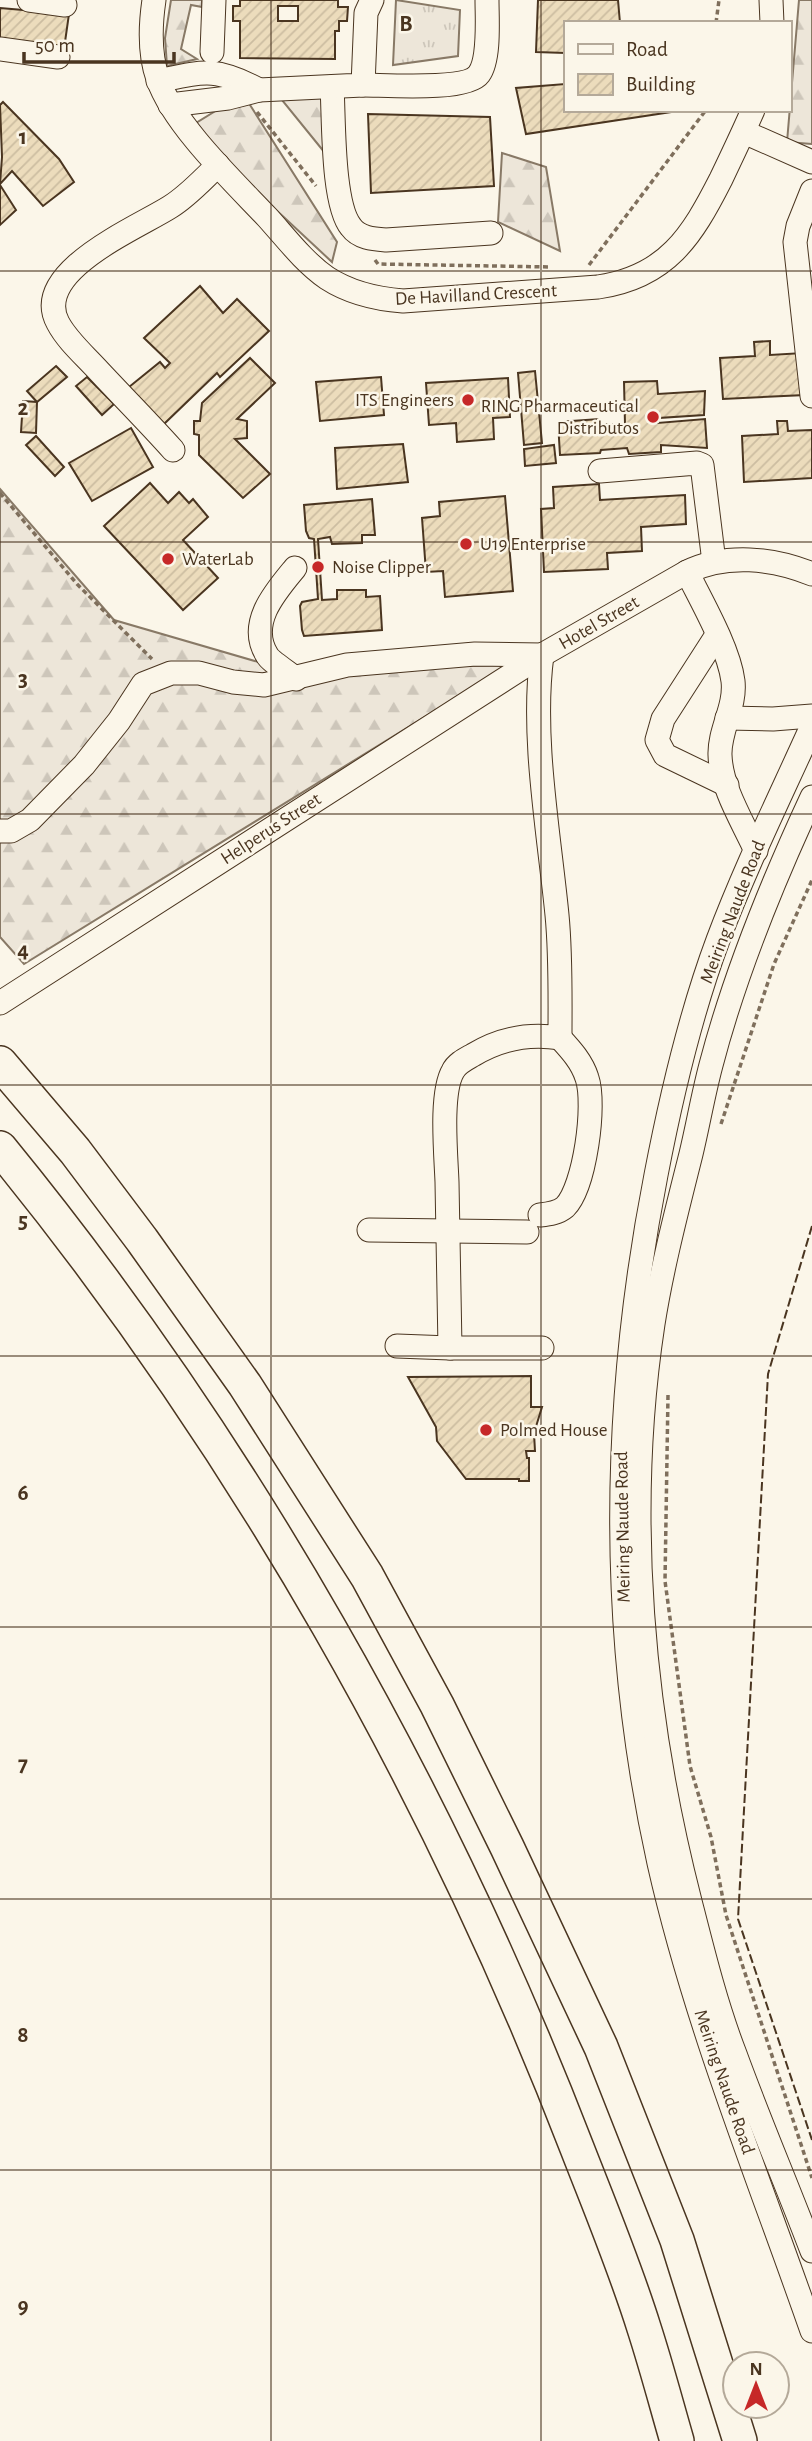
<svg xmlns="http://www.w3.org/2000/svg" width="812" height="2441" viewBox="0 0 812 2441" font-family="'Alegreya Sans',sans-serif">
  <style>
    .grass { fill: url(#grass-tufts); stroke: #887966; stroke-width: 2 }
    .forest { fill: url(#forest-firs); stroke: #887966; stroke-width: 2 }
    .building { fill: url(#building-hatch); stroke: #4a3520; stroke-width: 2; fill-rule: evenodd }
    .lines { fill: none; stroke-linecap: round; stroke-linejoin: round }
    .minor-casing { stroke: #4a3520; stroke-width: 25 }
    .highway-casing { stroke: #4a3520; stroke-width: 36 }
    .path { stroke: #7f6f5c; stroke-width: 3.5; stroke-dasharray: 5 3.5; stroke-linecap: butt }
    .minor { stroke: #fbf6e9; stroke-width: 23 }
    .highway { stroke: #fbf6e9; stroke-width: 33 }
    .fence { stroke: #4a3520; stroke-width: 2; stroke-dasharray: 9 3.5; stroke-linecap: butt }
    .grid { fill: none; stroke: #4a3520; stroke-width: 2; stroke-opacity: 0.55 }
    .poi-dot { fill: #c62828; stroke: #fbf6e9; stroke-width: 2.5 }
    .labels { text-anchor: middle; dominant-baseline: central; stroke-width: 5; stroke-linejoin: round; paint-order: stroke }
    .street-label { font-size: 19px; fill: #4a3520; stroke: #fbf6e9 }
    .poi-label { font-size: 19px; fill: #4a3520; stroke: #fbf6e9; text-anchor: start }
    .grid-label { font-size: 23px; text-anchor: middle; font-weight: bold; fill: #4a3520; stroke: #fbf6e9; stroke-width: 5; stroke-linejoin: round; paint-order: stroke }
  </style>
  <defs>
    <pattern id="grass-tufts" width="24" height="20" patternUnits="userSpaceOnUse" patternTransform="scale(1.75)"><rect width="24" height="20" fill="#ede6d9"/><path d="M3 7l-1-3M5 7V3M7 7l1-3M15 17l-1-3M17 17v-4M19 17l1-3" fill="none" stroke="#cdc6ba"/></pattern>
    <pattern id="forest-firs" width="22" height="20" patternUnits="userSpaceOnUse" patternTransform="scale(1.75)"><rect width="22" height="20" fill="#ede6d9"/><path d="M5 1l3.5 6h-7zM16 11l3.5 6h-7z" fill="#cdc6ba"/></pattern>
    <pattern id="building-hatch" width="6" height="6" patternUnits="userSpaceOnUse" patternTransform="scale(1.75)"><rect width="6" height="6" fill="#ecdcbc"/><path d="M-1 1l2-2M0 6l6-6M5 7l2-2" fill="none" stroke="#ccbda1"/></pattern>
  </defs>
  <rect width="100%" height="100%" fill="#fbf6e9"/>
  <path class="grass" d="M396,0L460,10L458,56L393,65Z"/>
  <g class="forest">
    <path d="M171,0H202V7L191,5L181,49L197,59L167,66L165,38Z"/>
    <path d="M799,0H812V144L787,142Z"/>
    <path d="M273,89L333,99L325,153Z"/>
    <path d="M243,94L337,242L332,262L188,128Z"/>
    <path d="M502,153L546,167L560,251L498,222Z"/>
    <path d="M0,489L114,620L282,669L509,665L24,964L0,937Z"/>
  </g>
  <g class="building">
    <path d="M240,0H338V7H348L347,21H339V31H335V59L240,58V21H233V6H240ZM278,6H298V21H278Z"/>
    <path d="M538,0H618L620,23H565V53L536,52Z"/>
    <path d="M0,8L69,14L64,49L0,38Z"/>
    <path d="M565,84V110L678,111L526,134L516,88Z"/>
    <path d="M3,102L59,159L74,182L43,206L12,171L0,184L2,157L0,105Z"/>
    <path d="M368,114L490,117L494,186L371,193Z"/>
    <path d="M0,185L16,210L0,225Z"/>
    <path d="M200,286L223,313L237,299L269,331L220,377L217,373L164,424L129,387L160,362L165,368L170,363L144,338Z"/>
    <path d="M770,341V355L803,353L805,395L723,399L720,358L755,356L754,342Z"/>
    <path d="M250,358L275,383L237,419L247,421V438L235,439L270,474L243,498L199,455V435L194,434V421H200L202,403Z"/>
    <path d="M56,366L67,377L37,402L27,391Z"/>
    <path d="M535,371L542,443L524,445L518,373Z"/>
    <path d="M87,377L114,404L102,415L76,386Z"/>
    <path d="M381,377L384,415L320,421L316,382Z"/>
    <path d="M508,378L510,417L493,418L494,439L457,442L456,423L429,425L426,383Z"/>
    <path d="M657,381L658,394L705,391L704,415L659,418L658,423L705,419L707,448L661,445V452L629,454L627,448L601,450L600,453L560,455L558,422L599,419V424H625L624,382Z"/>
    <path d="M23,401L37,402L36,433L21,432Z"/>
    <path d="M777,421H787L788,431L812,430V478L744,482L742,436L778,434Z"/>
    <path d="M131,428L153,467L92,501L69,463Z"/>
    <path d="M36,436L64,467L55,476L26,445Z"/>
    <path d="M403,444L408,482L337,489L335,448Z"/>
    <path d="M554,445L556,463L525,466L524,449Z"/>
    <path d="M150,483L168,503L179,492L189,503L193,499L208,517L183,540L218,578L183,610L104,526Z"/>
    <path d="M599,484L600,500L685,495L686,524L641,527L642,551L607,553L608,569L544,572L541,509L554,508L553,487Z"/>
    <path d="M505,496L513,591L445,597L443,571L426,572L422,518L440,516L439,502Z"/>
    <path d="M372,499L375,535H362V543L332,544L330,537L318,539L322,600L337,599V590H366V597L380,596L382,630L304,636L302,630L300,606L302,602L318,599L314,539L309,538L306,531L304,505Z"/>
    <path d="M531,1376V1407H542L534,1433L535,1451H526L527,1458H529V1481H519V1479H466L437,1441L436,1427L408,1377Z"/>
  </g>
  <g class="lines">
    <defs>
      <g id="minor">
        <path d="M29,0L65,5"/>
        <path d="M154,0C150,27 149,54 158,79C173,124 234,182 267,217C286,238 304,262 327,278C350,293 377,299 403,301L598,287C667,277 692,236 721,179C732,156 743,133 753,110"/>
        <path d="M771,0L772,23"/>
        <path d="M0,49L58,57"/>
        <path d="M212,52L214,0"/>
        <path d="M158,81C205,71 216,67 259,90"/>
        <path d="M363,85C386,85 467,91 479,74C490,59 487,19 487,0"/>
        <path d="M332,87C334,119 332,204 351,227C359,238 373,239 386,240L491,233"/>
        <path d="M170,105L228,98L259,90L363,85L366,13L372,0"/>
        <path d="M744,132L812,162"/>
        <path d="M812,191L798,226L795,242L812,396"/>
        <path d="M173,450C148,422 122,396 96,368C83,354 67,340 58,323C30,272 137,228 170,207C188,196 202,180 218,165"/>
        <path d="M600,471L697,463L702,465L714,562"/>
        <path d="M295,568C276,591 247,623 267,655C270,661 289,673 296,679"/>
        <path d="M687,572C702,602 729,649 733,681C736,707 719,730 720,755C721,788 743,822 756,851"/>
        <path d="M717,635L663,719L657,740L665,755L727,785"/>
        <path d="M727,718L773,719L812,716"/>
        <path d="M812,726C780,797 745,868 718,940C690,1015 671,1097 656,1175C611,1405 608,1633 659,1863C695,2023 758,2176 812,2331"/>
        <path d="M812,797C772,883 735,973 711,1065C703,1095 698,1125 691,1154C677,1210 662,1267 653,1324C624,1514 642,1715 690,1901C703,1952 716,2005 735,2054C759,2120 787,2185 812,2251"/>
        <path d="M0,831H11L30,820L84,765L119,721L143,684L171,673H199L233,682L264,685L347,665L475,654L542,655"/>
        <path d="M0,1003L542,655L687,572C726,553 773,558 812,574"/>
        <path d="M540,1215C549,1214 558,1213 565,1207C585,1187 596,1104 587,1078C582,1062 571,1050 560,1038"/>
        <path d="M369,1230L527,1232"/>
        <path d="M397,1346L450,1348"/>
        <path d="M542,1348H450C449,1293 448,1238 447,1182C446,1155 440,1093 453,1071C457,1063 466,1059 473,1055C501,1038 529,1033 560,1038C560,997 561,956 557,915C549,833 531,736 542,655"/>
      </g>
      <g id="highway">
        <path d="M0,1063L75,1151L142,1240L245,1385L367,1576L437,1705L507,1847L601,2047L677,2240L740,2441"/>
        <path d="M0,1148C243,1445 439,1790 577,2148C600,2207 625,2267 644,2328C656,2365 666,2403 677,2441"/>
      </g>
    </defs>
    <use href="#minor" class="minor-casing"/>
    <use href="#highway" class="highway-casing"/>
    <g class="path">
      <path d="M716,23L719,0"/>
      <path d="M257,112L316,186"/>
      <path d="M375,260L378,264L551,267"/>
      <path d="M589,265L706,110"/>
      <path d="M0,493L77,584L152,659"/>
      <path d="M721,1124L774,964L812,880"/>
      <path d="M668,1395L665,1581L690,1766L711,1837L726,1915L812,2178"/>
    </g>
    <use href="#minor" class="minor"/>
    <use href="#highway" class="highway"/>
    <path class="fence" d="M812,1226L768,1374L738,1919L812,2140"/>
  </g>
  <path class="grid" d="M271,0V2441M541,0V2441M0,271H812M0,542H812M0,814H812M0,1085H812M0,1356H812M0,1627H812M0,1899H812M0,2170H812"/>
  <g class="poi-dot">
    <circle cx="468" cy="400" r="7"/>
    <circle cx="653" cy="417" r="7"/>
    <circle cx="466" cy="544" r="7"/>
    <circle cx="168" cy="559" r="7"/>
    <circle cx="318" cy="567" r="7"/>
    <circle cx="486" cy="1430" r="7"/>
  </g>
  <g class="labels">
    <g class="street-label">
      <text transform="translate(476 295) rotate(-3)">De Havilland Crescent</text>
      <text transform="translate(599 623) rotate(-30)">Hotel Street</text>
      <text transform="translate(271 829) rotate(-33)">Helperus Street</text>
      <text transform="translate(733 912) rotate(-69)">Meiring Naude Road</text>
      <text transform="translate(623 1527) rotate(-91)">Meiring Naude Road</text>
      <text transform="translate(724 2082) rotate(71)">Meiring Naude Road</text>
    </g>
    <g class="poi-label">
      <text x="454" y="400" text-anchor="end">ITS Engineers</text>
      <text x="639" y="406" text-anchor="end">RING Pharmaceutical<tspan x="639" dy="22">Distributos</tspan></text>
      <text x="480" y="544">U19 Enterprise</text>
      <text x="182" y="559">WaterLab</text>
      <text x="332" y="567">Noise Clipper</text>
      <text x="500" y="1430">Polmed House</text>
    </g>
  </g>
  <g class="grid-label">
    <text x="406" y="31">B</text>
    <text x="23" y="144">1</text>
    <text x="23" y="415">2</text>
    <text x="23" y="686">3</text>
    <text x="23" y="957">4</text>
    <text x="23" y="1228">5</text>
    <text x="23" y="1500">6</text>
    <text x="23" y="1771">7</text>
    <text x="23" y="2042">8</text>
    <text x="23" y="2313">9</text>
  </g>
  <rect x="564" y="21" width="228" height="91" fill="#fbf6e9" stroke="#b4a999" stroke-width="2"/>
  <rect x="578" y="44" width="35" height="10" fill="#fbf6e9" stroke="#b4a999" stroke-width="2"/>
  <text x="626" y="56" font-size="21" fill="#4a3520">Road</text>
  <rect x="578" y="74" width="35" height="21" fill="url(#building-hatch)" stroke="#b4a999" stroke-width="2"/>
  <text x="626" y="91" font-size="21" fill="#4a3520">Building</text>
  <g transform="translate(756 2385)"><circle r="33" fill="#fbf6e9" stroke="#b4a999" stroke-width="2"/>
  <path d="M0-5L12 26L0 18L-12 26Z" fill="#c62828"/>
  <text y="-10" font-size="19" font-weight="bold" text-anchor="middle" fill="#4a3520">N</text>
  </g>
  <path d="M24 52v10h150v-10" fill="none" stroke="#4a3520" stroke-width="3.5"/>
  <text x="35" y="52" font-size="21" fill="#4a3520" stroke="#fbf6e9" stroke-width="5" paint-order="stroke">50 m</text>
</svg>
